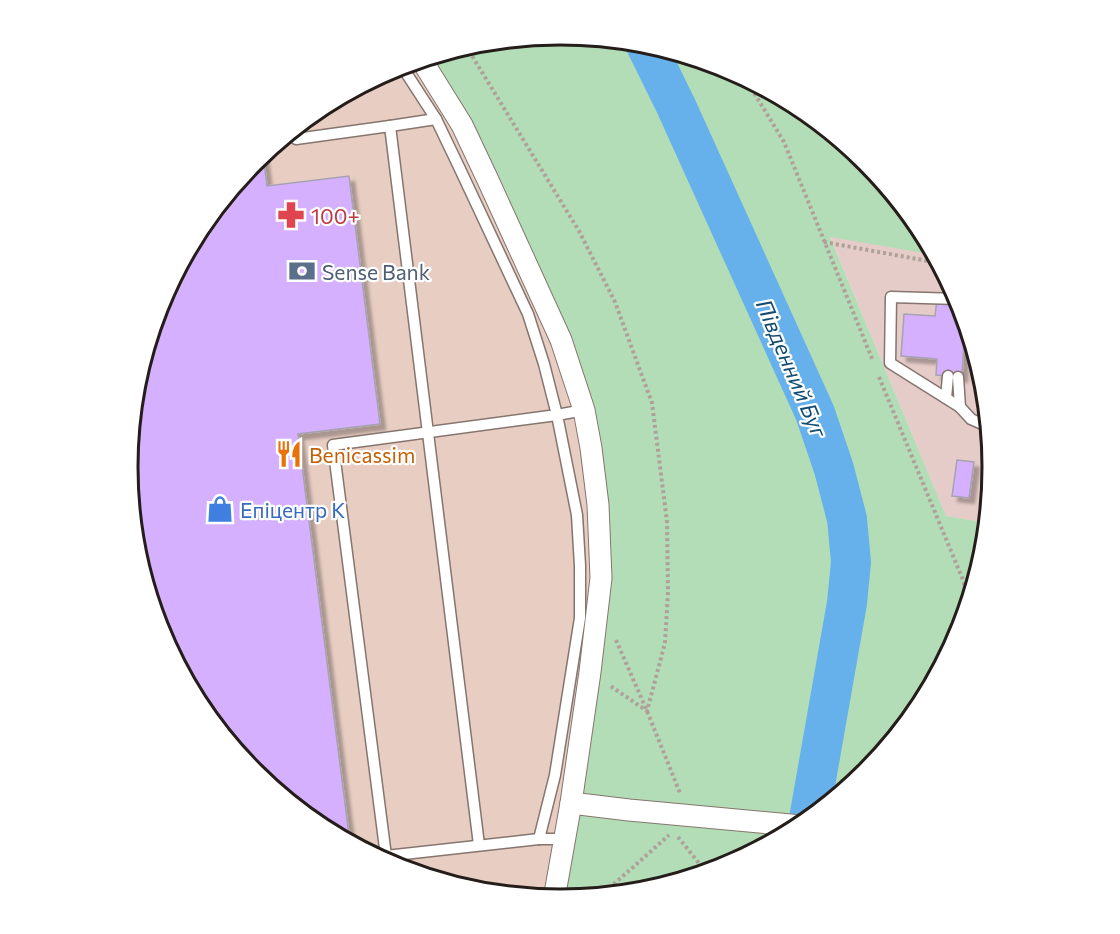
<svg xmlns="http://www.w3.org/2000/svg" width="1120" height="934" viewBox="0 0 1120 934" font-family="Commissioner,sans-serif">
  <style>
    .built { fill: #e7cdc2 }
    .industrial { fill: #e6ccc8 }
    .green { fill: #b3ddb7 }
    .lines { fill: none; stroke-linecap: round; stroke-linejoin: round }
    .river { stroke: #66b1eb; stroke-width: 40 }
    .building { fill: #d5b0fe; stroke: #a7a1b0; stroke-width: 1.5; filter: url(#shadow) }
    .service-casing { stroke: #85756e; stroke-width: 13 }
    .minor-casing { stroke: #85756e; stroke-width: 23 }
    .path { stroke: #afa099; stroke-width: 4; stroke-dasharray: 3 3; stroke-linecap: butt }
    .service { stroke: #fff; stroke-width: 10 }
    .minor { stroke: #fff; stroke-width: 21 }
    .labels { text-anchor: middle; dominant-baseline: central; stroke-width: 4.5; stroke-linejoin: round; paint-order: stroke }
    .health-label { font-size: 21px; fill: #be3a42; stroke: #fff; text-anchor: start }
    .service-label { font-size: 21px; fill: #4e5e75; stroke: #fff; text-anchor: start }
    .food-label { font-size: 21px; fill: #c56008; stroke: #fff; text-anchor: start }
    .shop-label { font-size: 21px; fill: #366cbe; stroke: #fff; text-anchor: start }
    .water-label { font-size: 22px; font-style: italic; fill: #134c72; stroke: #fff }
    .rim { fill: none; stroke: #241d1a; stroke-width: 3 }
  </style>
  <defs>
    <filter id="shadow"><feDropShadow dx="5.5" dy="5.5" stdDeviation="1.5" flood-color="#0004"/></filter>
  </defs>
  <rect width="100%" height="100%" fill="#efdcd4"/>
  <path class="built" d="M410,63L454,130L552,344L582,449L592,578L561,802L544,898L475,891L394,866L319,826L254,773L160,632L136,551L128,467L136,382L161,301L201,226L254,161L320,107L395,67Z"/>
  <path class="industrial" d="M830,236L935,255L960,302L984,383L992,467L987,523L946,516Z"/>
  <g class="green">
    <path d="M560,35L645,43L726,68L801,108L866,161L920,227L935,255L830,237L946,516L987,523L984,552L959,633L919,708L866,773L811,817L630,801L582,795L611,579L602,446L570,337L429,57L476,43Z"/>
    <path d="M579,813L786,834L725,867L644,891L564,899Z"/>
  </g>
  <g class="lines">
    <path class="river" d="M645,43L676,106L815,413L834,469L847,519L851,562L847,603L809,819"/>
  </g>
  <g class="building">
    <path d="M263,154L267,186L349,176L380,424L298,434L350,843L319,826L254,773L200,707L160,632L136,551L128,467L136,382L161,301L201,226L254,161Z"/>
    <path d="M937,299L959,300L965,321L962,377L936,375L937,359L901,356L904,314L935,316Z"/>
    <path d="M957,460L974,462L969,498L952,496Z"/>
  </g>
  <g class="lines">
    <defs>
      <g id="service">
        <path d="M401,65L436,119L459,167L528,314L544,364L557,415L333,445L386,856L539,839H565"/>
        <path d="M390,126L436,119"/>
        <path d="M295,128L296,139L390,126L479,845"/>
        <path d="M958,299L891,297L890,363L960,407"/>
        <path d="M965,321H966"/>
        <path d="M958,377L960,407L971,419L989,427"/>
        <path d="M946,398L948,376"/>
        <path d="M539,839L555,775L580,618V566L577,515L557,415L584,410"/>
      </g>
      <g id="minor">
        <path d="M421,59L462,125L487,178L561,340L584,410L591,448L598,505L601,578L590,672L571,803L554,899"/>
        <path d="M571,803L629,810L801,826"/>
      </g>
    </defs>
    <use href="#service" class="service-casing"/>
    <use href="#minor" class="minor-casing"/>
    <g class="path">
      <path d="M466,46L579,231L615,302L652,403L667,522L668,592L665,643L647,711L609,685"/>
      <path d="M745,78L784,142L873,361"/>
      <path d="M824,242L939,263"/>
      <path d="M879,377L963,580L969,601"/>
      <path d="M616,640L647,711L680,793"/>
      <path d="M811,807L823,808"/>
      <path d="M678,837L706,872"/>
      <path d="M600,896L631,869L669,835"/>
    </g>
    <use href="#service" class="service"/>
    <use href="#minor" class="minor"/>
  </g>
  <defs>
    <symbol id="pharmacy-bare" viewBox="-9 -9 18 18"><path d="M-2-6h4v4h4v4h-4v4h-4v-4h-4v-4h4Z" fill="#e0444e" stroke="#fff" stroke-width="2.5" paint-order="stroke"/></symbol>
    <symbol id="bank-bare" viewBox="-9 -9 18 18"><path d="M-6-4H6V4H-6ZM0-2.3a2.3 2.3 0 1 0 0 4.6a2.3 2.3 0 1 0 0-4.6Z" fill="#5c6f8a" stroke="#fff" stroke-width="2.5" paint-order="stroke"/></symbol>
    <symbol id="restaurant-bare" viewBox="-9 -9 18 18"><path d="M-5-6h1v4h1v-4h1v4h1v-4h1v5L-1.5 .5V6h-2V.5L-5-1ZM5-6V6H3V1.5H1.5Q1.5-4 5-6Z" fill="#e8710a" stroke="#fff" stroke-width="2.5" paint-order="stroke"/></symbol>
    <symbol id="shop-bare" viewBox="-9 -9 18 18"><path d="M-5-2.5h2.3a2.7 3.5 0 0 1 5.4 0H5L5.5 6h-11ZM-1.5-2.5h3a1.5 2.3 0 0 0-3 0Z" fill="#3f7fe0" stroke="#fff" stroke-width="2.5" paint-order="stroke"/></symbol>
  </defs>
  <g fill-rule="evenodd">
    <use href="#pharmacy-bare" x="272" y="196" width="38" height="38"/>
    <use href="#bank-bare" x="283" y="252" width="38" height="38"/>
    <use href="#restaurant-bare" x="270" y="435" width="38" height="38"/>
    <use href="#shop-bare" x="201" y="490" width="38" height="38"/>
  </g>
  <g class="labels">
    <g class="health-label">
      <text x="311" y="215">100+</text>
    </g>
    <g class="service-label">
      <text x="322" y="271">Sense Bank</text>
    </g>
    <g class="food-label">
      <text x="309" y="454">Benicassim</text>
    </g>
    <g class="shop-label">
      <text x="240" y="509">Епіцентр К</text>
    </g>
    <g class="water-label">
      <text transform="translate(792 368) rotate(67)">Південний Буг</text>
    </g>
  </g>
  <path d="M0 0H1120V934H0ZM138 467a422 422 0 1 1 844 0a422 422 0 1 1-844 0Z" fill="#fff" fill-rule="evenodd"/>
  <path class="rim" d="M138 467a422 422 0 1 1 844 0a422 422 0 1 1-844 0Z"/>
</svg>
